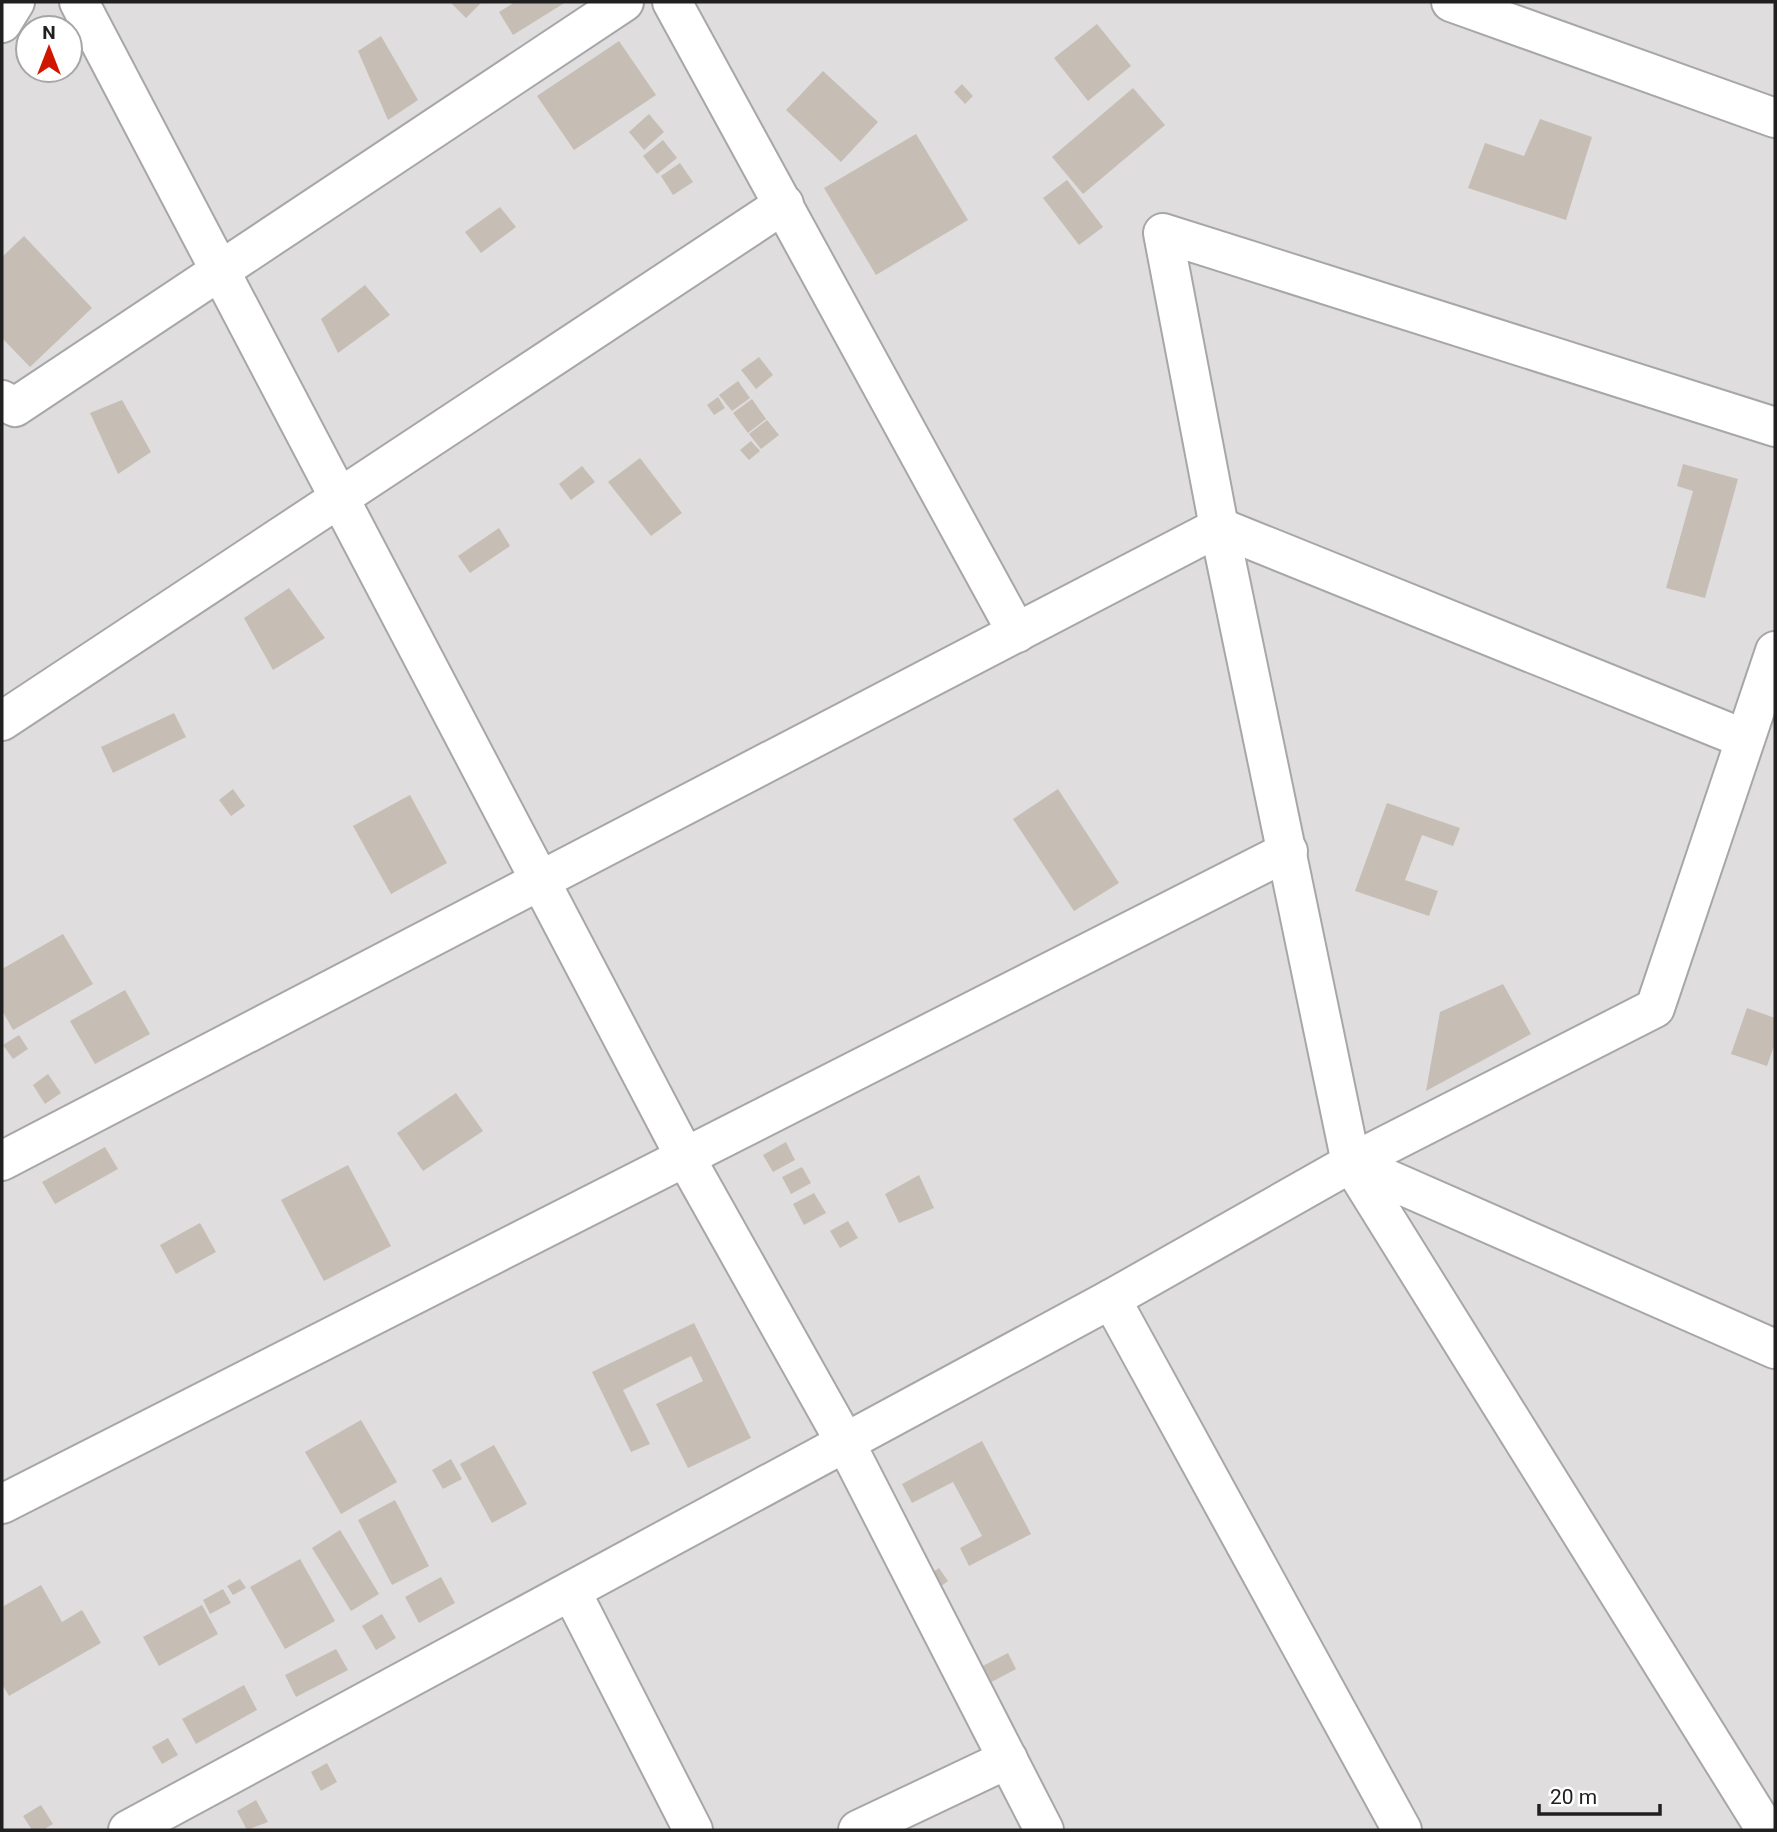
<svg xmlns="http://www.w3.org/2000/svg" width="1777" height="1832" viewBox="0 0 1777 1832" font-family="Roboto,sans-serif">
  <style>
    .residential { fill: #dfdddd; fill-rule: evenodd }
    .building { fill: #c6beb5 }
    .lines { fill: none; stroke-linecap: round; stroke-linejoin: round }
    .minor-casing { stroke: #a7a7a7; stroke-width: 42 }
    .minor { stroke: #fff; stroke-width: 38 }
  </style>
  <rect width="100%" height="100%" fill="#f2efe6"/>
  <path class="residential" d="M2,2H1775V1830H2ZM28,28H70V70H28Z"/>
  <g class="building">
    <path d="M450,2H482L466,18Z"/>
    <path d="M515,2H566L513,35L499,12Z"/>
    <path d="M1097,24L1131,66L1088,101L1054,58Z"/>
    <path d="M381,36L418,100L388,120L358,51Z"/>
    <path d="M619,41L656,95L574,150L537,96Z"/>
    <path d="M823,71L878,122L841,162L786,110Z"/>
    <path d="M962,84L973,96L965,104L954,92Z"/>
    <path d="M1133,88L1165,125L1083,194L1052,157Z"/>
    <path d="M649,114L664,132L644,150L629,132Z"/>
    <path d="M1540,119L1592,137L1566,220L1468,188L1485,143L1524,156Z"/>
    <path d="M916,134L968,220L876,275L824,188Z"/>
    <path d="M663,140L677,158L657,174L643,156Z"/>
    <path d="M680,163L693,182L673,195L661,176Z"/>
    <path d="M1067,180L1103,227L1079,245L1043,198Z"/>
    <path d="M500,207L516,227L481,253L465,232Z"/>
    <path d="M24,236L92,308L30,367L2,338V257Z"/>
    <path d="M365,285L390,315L338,353L321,319Z"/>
    <path d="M759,357L773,375L756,389L741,370Z"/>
    <path d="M738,381L750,398L732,411L719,395Z"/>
    <path d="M718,397L725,408L714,415L707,405Z"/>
    <path d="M752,399L766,419L748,433L733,413Z"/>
    <path d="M122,400L151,452L118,474L90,413Z"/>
    <path d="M767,420L779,435L761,449L749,434Z"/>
    <path d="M751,441L760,451L749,460L740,450Z"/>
    <path d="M640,458L682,513L651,536L608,482Z"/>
    <path d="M1683,464L1738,479L1705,598L1666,588L1693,491L1677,486Z"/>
    <path d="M582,466L595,482L571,500L559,484Z"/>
    <path d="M499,528L510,546L470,573L458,556Z"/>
    <path d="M289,588L325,638L273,670L244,618Z"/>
    <path d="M174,713L186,737L113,773L101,747Z"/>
    <path d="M233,789L245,806L231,816L219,800Z"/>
    <path d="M1058,789L1119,883L1074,911L1013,819Z"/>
    <path d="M410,795L447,863L391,894L353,826Z"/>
    <path d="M1387,803L1460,828L1453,846L1422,835L1405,880L1438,891L1429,916L1355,891Z"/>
    <path d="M63,934L93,984L13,1030L2,1010V969Z"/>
    <path d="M1503,984L1531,1034L1426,1091L1440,1012Z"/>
    <path d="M125,990L150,1034L95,1064L70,1021Z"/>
    <path d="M1747,1008L1775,1018V1043L1767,1066L1731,1054Z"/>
    <path d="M19,1035L28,1049L13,1059L3,1045Z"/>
    <path d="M48,1074L61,1093L45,1104L33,1085Z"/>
    <path d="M456,1093L483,1131L423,1171L397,1133Z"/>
    <path d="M786,1142L795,1160L773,1172L763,1155Z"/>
    <path d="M105,1147L118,1169L55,1204L42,1182Z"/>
    <path d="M348,1165L391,1246L324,1281L281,1200Z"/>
    <path d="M802,1167L811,1183L791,1194L782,1177Z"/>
    <path d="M919,1175L934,1208L899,1223L885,1194Z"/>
    <path d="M814,1193L826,1213L804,1225L793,1204Z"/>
    <path d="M848,1221L858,1238L840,1248L830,1231Z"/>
    <path d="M200,1223L216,1252L176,1274L160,1245Z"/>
    <path d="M694,1323L751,1438L688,1468L656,1404L703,1381L691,1356L623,1390L650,1444L631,1452L592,1372Z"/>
    <path d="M361,1420L397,1482L341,1514L305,1452Z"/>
    <path d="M982,1441L1031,1534L969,1566L960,1548L982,1536L953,1482L912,1503L902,1484Z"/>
    <path d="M494,1445L527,1504L492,1523L460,1464Z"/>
    <path d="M451,1459L462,1479L443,1489L432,1470Z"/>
    <path d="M395,1500L429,1566L392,1585L358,1520Z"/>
    <path d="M340,1530L379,1594L351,1611L312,1548Z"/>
    <path d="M300,1559L335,1621L285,1649L250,1587Z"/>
    <path d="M939,1568L948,1581L932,1593L923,1579Z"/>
    <path d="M441,1577L455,1603L419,1623L405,1597Z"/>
    <path d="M240,1579L246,1588L233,1595L227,1586Z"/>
    <path d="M41,1585L62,1622L82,1610L101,1643L9,1696L2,1684V1607Z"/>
    <path d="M223,1589L231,1603L210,1614L203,1600Z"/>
    <path d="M202,1605L218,1634L159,1666L143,1637Z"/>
    <path d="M382,1614L396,1638L376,1650L362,1626Z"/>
    <path d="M336,1649L348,1670L296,1697L285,1675Z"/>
    <path d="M1008,1653L1016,1669L984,1686L975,1670Z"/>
    <path d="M244,1685L257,1710L196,1744L182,1719Z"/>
    <path d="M168,1738L178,1755L162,1764L152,1747Z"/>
    <path d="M327,1763L337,1782L321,1791L311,1772Z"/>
    <path d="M256,1800L268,1822L247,1830L237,1811Z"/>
    <path d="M41,1805L53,1824L43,1830H32L23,1816Z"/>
  </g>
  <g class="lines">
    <defs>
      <g id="minor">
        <path d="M79,2L684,1155L845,1442L1044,1830"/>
        <path d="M672,2L1017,633"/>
        <path d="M1451,2L1775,118"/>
        <path d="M2,23L15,2"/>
        <path d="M2,400L15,407L624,2"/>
        <path d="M2,721L784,204"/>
        <path d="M2,1161L1219,527L1745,739"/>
        <path d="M1351,1163L1775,1349"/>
        <path d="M1111,1299L1402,1830"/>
        <path d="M2,1504L1288,851"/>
        <path d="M571,1591L693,1830"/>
        <path d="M128,1830L1111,1299L1351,1163L1655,1008L1775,651"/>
        <path d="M858,1830L1008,1759"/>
        <path d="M1766,1830L1351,1163L1219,527L1163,233L1775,427"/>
      </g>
    </defs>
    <use href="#minor" class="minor-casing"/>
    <use href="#minor" class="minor"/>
  </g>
  <rect width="1777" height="1832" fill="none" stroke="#202020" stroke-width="7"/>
  <g transform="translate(49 49)"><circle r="33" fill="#ffffff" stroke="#a6a6a6" stroke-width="2"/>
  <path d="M0-5L12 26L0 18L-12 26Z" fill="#d11600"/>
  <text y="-10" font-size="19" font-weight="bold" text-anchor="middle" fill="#202020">N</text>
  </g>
  <path d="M1539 1804v10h121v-10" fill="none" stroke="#202020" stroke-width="3.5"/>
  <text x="1550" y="1804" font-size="21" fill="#202020" stroke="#ffffff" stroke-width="5" paint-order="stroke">20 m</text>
</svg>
